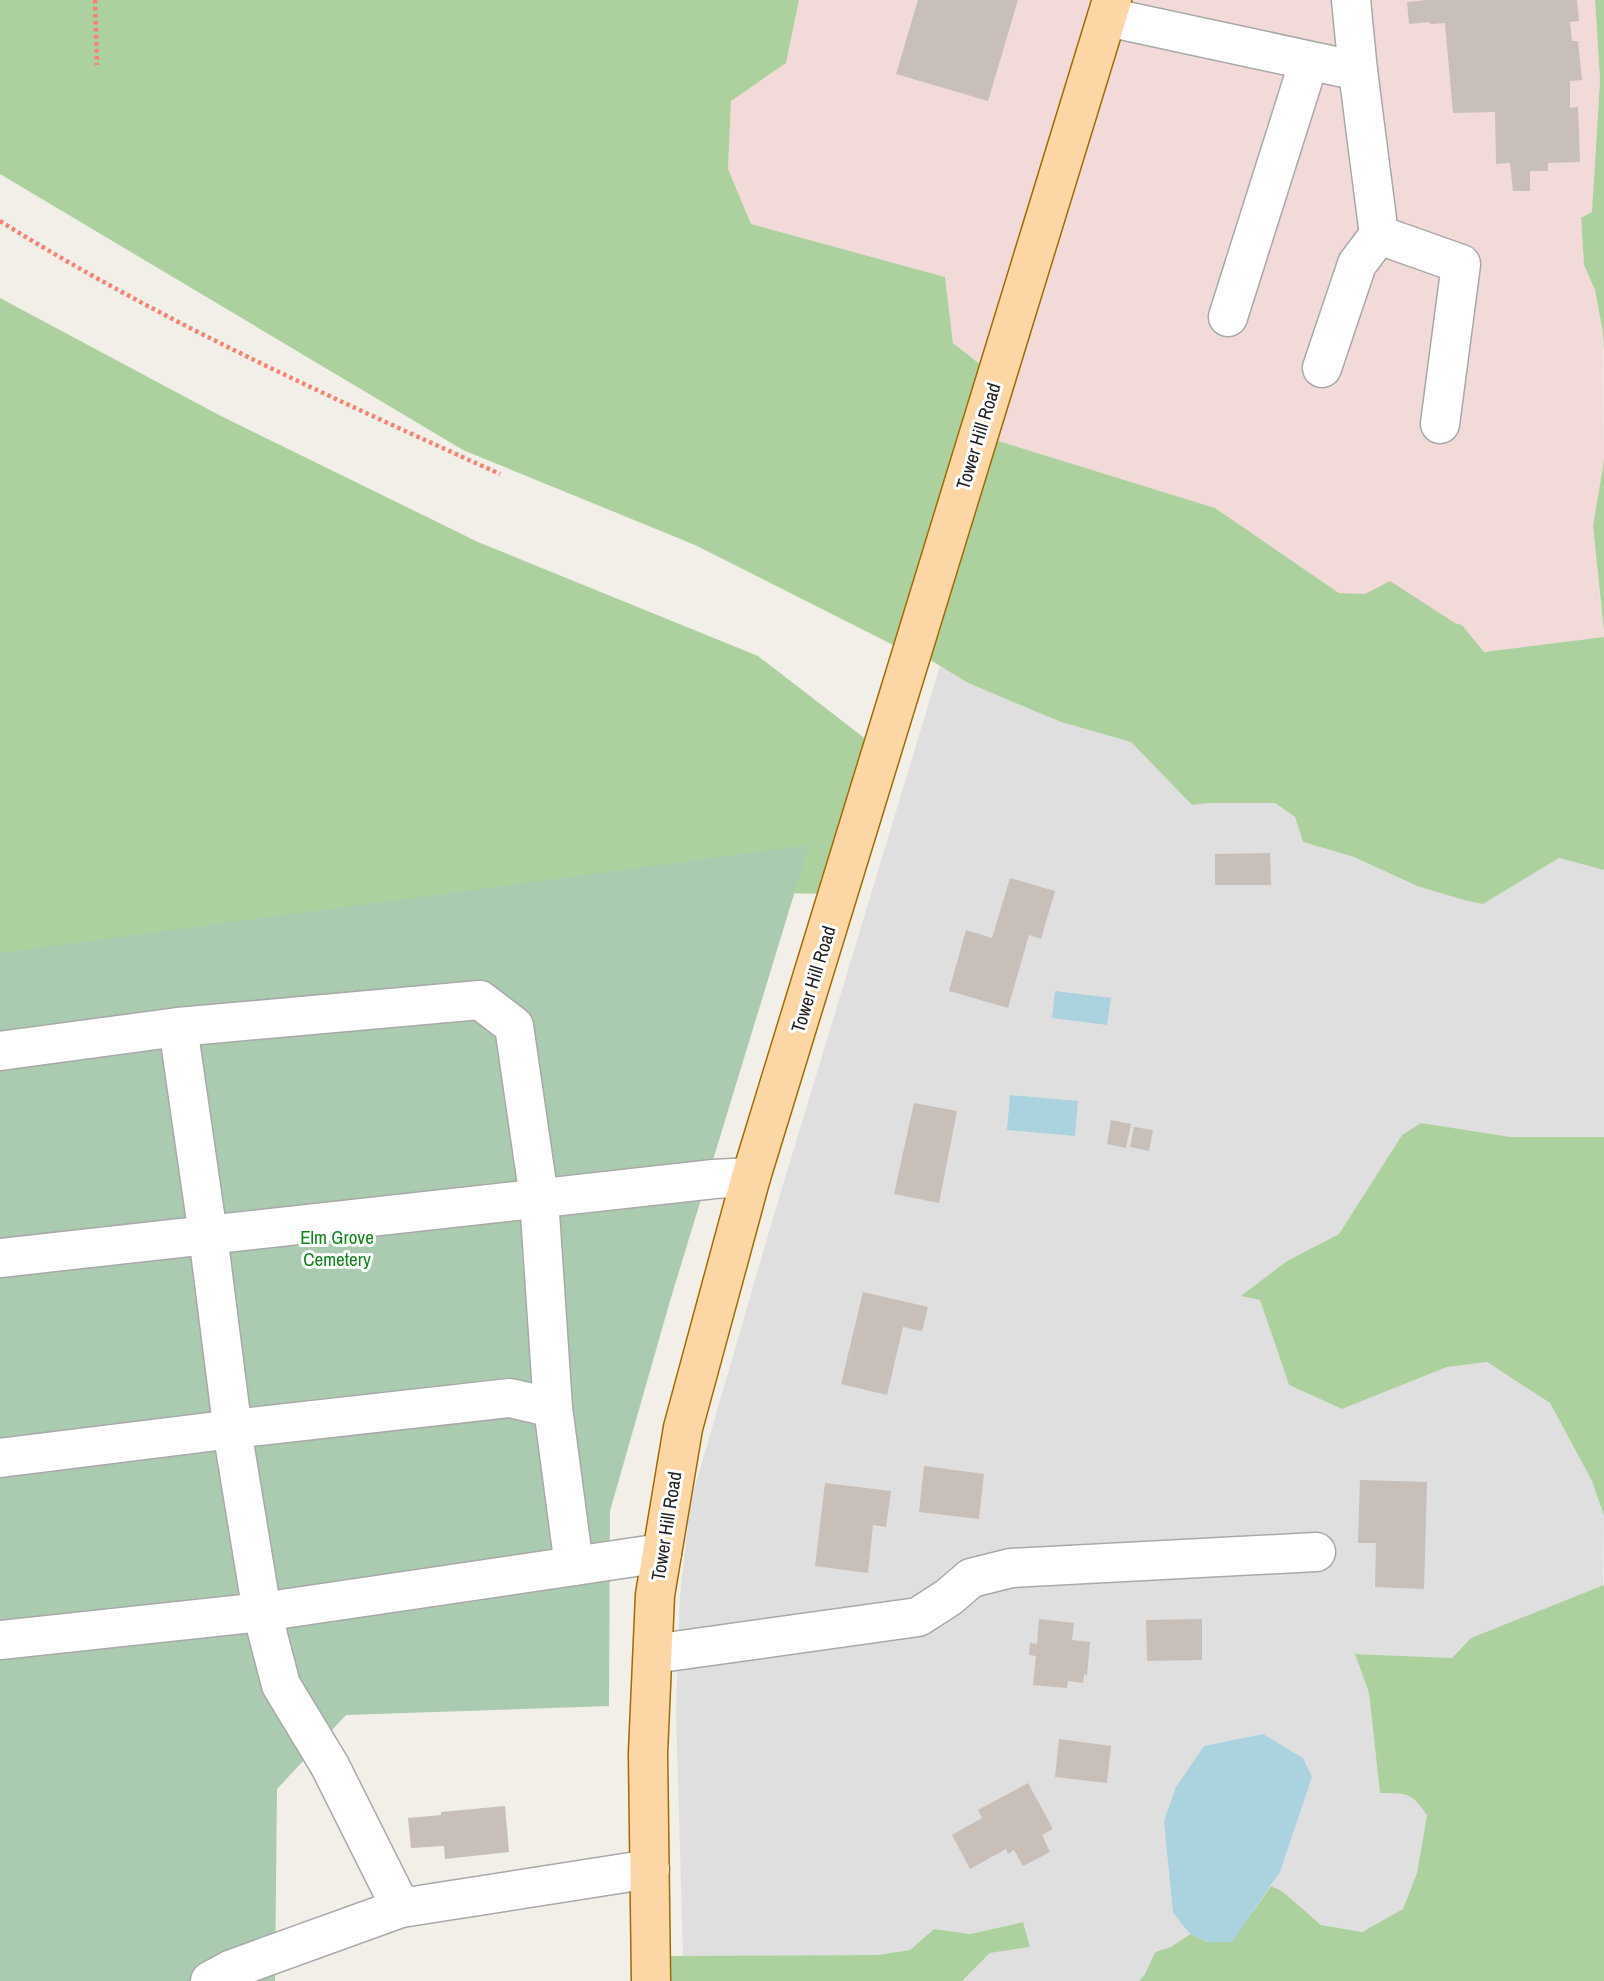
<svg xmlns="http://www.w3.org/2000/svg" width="1604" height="1981" viewBox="0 0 1604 1981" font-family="'Archivo Narrow',sans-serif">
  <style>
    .residential { fill: #e0dfdf }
    .commercial { fill: #f2dad9 }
    .forest { fill: #add19e }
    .cemetery { fill: #aacbaf }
    .water { fill: #aad3df }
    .building { fill: #c7bfb8 }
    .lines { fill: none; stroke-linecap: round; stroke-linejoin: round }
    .minor-casing { stroke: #a9a9a9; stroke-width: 41 }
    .major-casing { stroke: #a06b00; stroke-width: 41 }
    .path { stroke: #fa8072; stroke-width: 4.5; stroke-dasharray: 3.5 3.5; stroke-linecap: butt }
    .minor { stroke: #fff; stroke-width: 38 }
    .major { stroke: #fcd6a4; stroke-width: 38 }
    .labels { text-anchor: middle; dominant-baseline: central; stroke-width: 6; stroke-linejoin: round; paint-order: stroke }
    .street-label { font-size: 19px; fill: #222; stroke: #fff }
    .park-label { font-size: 19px; fill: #0c8416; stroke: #fff }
  </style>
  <rect width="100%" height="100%" fill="#f2efe9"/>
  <path class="residential" d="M940,666L968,683L1061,722L1131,742L1192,805L1210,803H1275L1295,817L1303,842L1354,857L1417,886L1483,904L1559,858L1604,870V1137H1511L1421,1123L1402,1135L1339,1234L1287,1261L1242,1296L1260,1300L1289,1385L1342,1409L1447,1367L1487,1362L1550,1403L1592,1481L1604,1516L1603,1588L1471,1638L1452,1658L1356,1654L1369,1693L1380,1792L1405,1794L1416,1798L1427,1815L1417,1873L1403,1909L1362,1932L1321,1925L1282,1891L1271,1886L1280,1872L1165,1821L1173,1913L1190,1934L1171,1947L1155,1952L1145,1974L1139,1981H962L990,1953L1029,1947L1023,1922L970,1934L934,1929L910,1950L877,1955L683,1956L676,1710L680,1596L690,1504L773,1218Z"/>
  <path class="commercial" d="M799,0H1595L1600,80L1592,213L1581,219L1584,265L1595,290L1603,333L1604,460L1593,526L1604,637L1484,652L1462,625L1365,594L1339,593L1215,508L981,436L996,377L953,343L945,277L751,224L728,169L731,100L786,63Z"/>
  <g class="forest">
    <path d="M0,0H799L786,63L731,101L728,169L751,224L945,277L953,343L996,377L982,436L1215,508L1339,593L1365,594L1390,581L1455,623L1462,625L1484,652L1604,637V870L1559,858L1483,904L1464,900L1417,886L1354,857L1303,842L1295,817L1275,803H1210L1192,805L1131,742L1061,722L968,683L922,655L911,654L695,545L463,450L0,174Z"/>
    <path d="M1595,0H1604V353L1603,333L1595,290L1584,265L1581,218L1592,212L1600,80Z"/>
    <path d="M0,298L219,415L478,542L758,656L876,747L841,894L774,893L0,1022Z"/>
    <path d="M1604,460V632L1593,526Z"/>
    <path d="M1421,1123L1511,1137H1604V1516L1592,1481L1550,1403L1487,1362L1447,1367L1342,1409L1289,1385L1260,1300L1241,1296L1287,1261L1339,1234L1402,1135Z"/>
    <path d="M1604,1585V1981H1139L1145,1974L1155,1952L1171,1947L1190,1934L1208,1942L1232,1941L1271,1886L1282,1891L1321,1925L1362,1932L1403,1909L1417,1873L1427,1815C1410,1791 1408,1794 1380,1793L1369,1693L1355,1654L1452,1658L1471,1638Z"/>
    <path d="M1023,1922L1030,1947L990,1953L962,1981H650L653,1954L670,1956L877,1955L910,1950L934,1929L970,1934Z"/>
  </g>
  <path class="cemetery" d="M809,845L670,1301L610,1511L609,1706L346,1715L277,1789L275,1981H0V953Z"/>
  <g class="water">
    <path d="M1055,991L1111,998L1107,1025L1052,1018Z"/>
    <path d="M1010,1095L1078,1101L1075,1136L1007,1130Z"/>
    <path d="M1263,1734L1303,1758L1312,1777L1280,1872L1232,1942H1208L1190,1934L1173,1913L1164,1821L1176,1787L1204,1746Z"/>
  </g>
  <g class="building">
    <path d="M918,0H1018L988,101L896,74Z"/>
    <path d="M1428,0H1577L1579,21L1570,22L1572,41H1578L1582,80L1570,81V108L1578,107L1580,162L1548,163V171H1530V191H1513L1510,163L1496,164L1495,112L1453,113L1445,23L1430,24V22L1409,24L1407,2Z"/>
    <path d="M1270,853L1271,885H1215V854Z"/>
    <path d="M1010,878L1055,891L1041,939L1029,935L1008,1008L949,991L966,930L992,938Z"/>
    <path d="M914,1103L957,1111L939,1203L894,1194Z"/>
    <path d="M1111,1120L1131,1124L1126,1148L1107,1144Z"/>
    <path d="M1134,1127L1153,1130L1149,1151L1130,1147Z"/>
    <path d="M863,1292L928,1307L922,1331L903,1327L887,1395L841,1384Z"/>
    <path d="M924,1466L984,1474L979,1519L919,1512Z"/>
    <path d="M1360,1480L1427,1482L1424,1589L1375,1587L1376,1543H1358Z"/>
    <path d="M825,1483L891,1491L886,1527L873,1525L868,1573L815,1566Z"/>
    <path d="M1039,1619L1074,1623L1072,1640L1090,1642L1087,1675L1084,1674L1083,1683L1068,1681L1067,1688L1033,1685L1036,1656L1029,1655L1030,1643L1037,1644Z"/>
    <path d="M1202,1619V1660L1147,1661L1146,1620Z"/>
    <path d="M1059,1739L1111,1746L1107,1783L1055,1777Z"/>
    <path d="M1028,1783L1053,1829L1042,1835L1050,1852L1023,1866L1014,1850L1008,1854L1006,1849L970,1869L952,1835L982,1818L978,1810Z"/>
    <path d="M505,1806L509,1852L445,1859L444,1846L411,1848L408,1818L441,1815V1812Z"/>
  </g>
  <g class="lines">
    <defs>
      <g id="minor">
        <path d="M1351,0L1358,71"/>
        <path d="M1107,17L1358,71L1379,235L1461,264L1440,424"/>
        <path d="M1228,317L1309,61"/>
        <path d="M1322,368L1357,264L1379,235"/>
        <path d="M178,1027L208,1235L235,1448L262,1612L281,1685L330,1766L401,1908"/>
        <path d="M0,1051L178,1027L480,1000L514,1026L539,1198L553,1408L574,1566"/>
        <path d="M0,1258L714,1179L751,1177"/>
        <path d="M0,1458L233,1429L510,1398L553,1408"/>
        <path d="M0,1640L262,1612L662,1553"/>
        <path d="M653,1654L918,1617L949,1597L971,1578L1011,1568L1316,1552"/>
        <path d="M210,1981L232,1969L401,1908L650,1869"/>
      </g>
      <path id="major" d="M651,1981L648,1753L655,1595L683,1428L751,1177L1112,0"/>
    </defs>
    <use href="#minor" class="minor-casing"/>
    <use href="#major" class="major-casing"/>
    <g class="path">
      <path d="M95,0L97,65"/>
      <path d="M0,221C158,320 330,397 500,474"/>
    </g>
    <use href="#minor" class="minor"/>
    <use href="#major" class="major"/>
  </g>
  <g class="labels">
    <g class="street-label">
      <text transform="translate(978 436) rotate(-73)">Tower Hill Road</text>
      <text transform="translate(813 979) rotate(-73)">Tower Hill Road</text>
      <text transform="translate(666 1526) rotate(-81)">Tower Hill Road</text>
    </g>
    <g class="park-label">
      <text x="337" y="1237">Elm Grove<tspan x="337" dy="22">Cemetery</tspan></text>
    </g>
  </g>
</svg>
